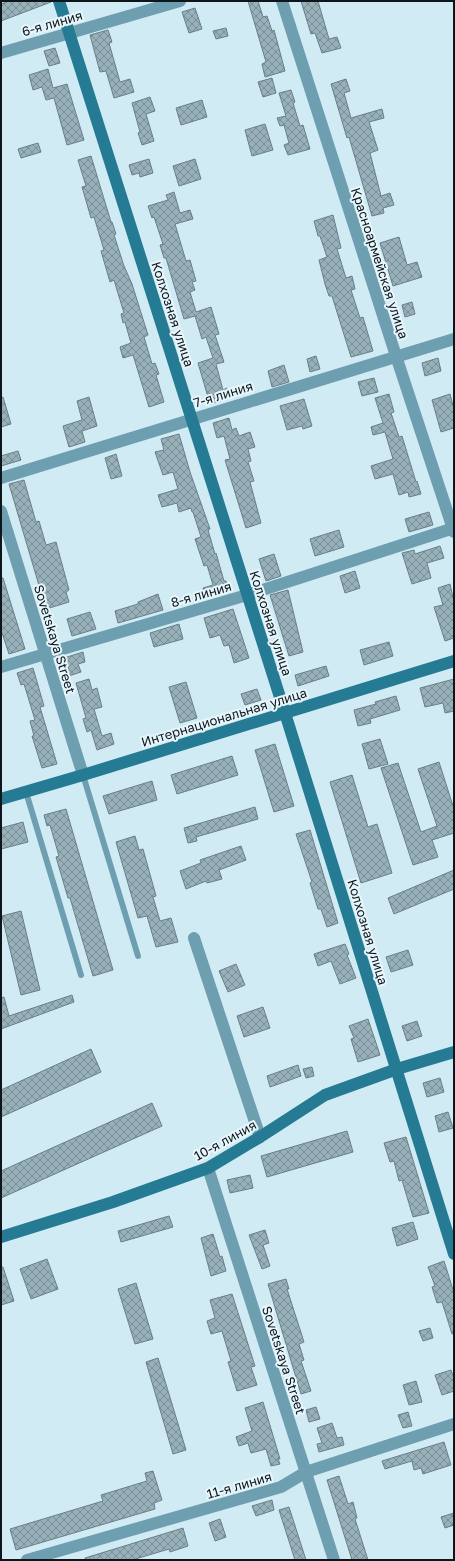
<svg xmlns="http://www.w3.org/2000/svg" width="455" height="1561" viewBox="0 0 455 1561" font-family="'Golos Text',sans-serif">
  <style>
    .building { fill: url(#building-cross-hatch); stroke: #677f88 }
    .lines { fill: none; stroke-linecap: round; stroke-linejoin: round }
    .lane { stroke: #6e9fb0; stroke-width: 6 }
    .street { stroke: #6e9fb0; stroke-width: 12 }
    .secondary { stroke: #267b94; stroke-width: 12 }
    .labels { text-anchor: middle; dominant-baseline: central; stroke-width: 4; stroke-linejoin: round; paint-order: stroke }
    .street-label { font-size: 13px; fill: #0d161a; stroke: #e7f6fc }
  </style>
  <defs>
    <pattern id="building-cross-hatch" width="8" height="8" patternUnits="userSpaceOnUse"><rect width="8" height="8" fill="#97b0b9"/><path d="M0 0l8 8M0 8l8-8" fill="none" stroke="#7a8e96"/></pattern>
  </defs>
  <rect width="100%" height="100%" fill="#d1ebf5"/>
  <g class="building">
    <path d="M9,1H51V2L1,21V4Z"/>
    <path d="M248,1H258L263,17L267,16L272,31L274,30L285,71L265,77L262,64L266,62Z"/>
    <path d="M301,1H318L329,39L337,37L341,48L322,53L315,33L311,34Z"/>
    <path d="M195,8L202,29L189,33L182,12Z"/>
    <path d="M226,28L228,36L216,39L213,31Z"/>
    <path d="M108,30L112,42L109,43L120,82L130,79L134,92L114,98L106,71L100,72L90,35Z"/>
    <path d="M55,48L60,63L49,66L44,51Z"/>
    <path d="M48,69L53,88L67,84L84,140L67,145L54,98L46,100L42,87L33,90L29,75Z"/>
    <path d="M272,78L276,93L263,97L258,82Z"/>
    <path d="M346,79L350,91L344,93L351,118L382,109L384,118L369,122L378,150L370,153L381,196L390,193L394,205L383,208L384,213L372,216L349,137L347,138L331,84Z"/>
    <path d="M291,90L295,102L293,103L300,126L303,125L310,149L288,155L284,145L289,143L284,125L280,126L277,118L286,116L279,93Z"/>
    <path d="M150,97L155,111L146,114L154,141L142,145L138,133L140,132L132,103Z"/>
    <path d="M202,100L207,117L181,125L176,108Z"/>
    <path d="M265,124L273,150L252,156L245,130Z"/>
    <path d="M38,143L41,152L21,158L18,149Z"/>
    <path d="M91,156L111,222H112L116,234L114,235L124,266L132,284L148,335L144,337L152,364L155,363L159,374L156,375L164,402L149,407L133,355L123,358L120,347L131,343L125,322L123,323L121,314L124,313L114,280L110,282L101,251L104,250L94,217L91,218L82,187L86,186L78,160Z"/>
    <path d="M149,159L153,173L140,177L139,173L132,175L129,165Z"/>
    <path d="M195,159L201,179L179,186L173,166Z"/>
    <path d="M174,192L180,213L190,210L193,219L175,224L186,261L190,260L196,281L192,282L195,290L190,292L196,312L211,307L219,334L215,335L224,362L216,364L223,390L227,388L230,398L210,404L198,363L213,358L206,337L202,339L195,316L184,319L166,258H164L160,245L163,244L154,217L152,218L148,206L168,200L166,195Z"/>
    <path d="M333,215L341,248L337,249L346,278L352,276L355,289L351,290L360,318L363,317L373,351L351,357L332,296H329L325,284L319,260L327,257L320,236H318L314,221Z"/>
    <path d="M399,237L407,265L417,262L422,277L393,286L380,243Z"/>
    <path d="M412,302L415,314L405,317L402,305Z"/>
    <path d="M316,356L320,369L310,372L307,359Z"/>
    <path d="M438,358L441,371L425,376L422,363Z"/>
    <path d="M284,365L289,382L272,387L268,371Z"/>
    <path d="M374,378L378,392L362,396L358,382Z"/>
    <path d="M389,394L394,412L391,413L399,437L402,436L416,482L417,481L421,494L409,497L408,492L399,495L393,474L375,479L371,466L393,459L385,432L373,435L371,427L383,423L375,398Z"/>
    <path d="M450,394L454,409V428L441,432L432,400Z"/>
    <path d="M3,397L11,424L1,427V398Z"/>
    <path d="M89,397L97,426L82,431L85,442L69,447L63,426L82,420L77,401Z"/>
    <path d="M304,399L312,426L303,429L302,426L287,430L280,406Z"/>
    <path d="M229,418L232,430L236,428L239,436L250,432L255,447L248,449L251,461L248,462L254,481L250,482L261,523L246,528L225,460L230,459L224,436L217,438L213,423Z"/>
    <path d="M179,434L190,472L210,529L208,530L215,554L216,553L224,581H226L229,591L206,598L203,588L213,585L207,565L204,566L195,539L201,537L193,512H192L191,508L179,512L177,503L162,507L158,495L178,489L173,472L163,475L155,452L164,450L161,439Z"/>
    <path d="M18,451L21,460L1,466V456Z"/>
    <path d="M116,454L122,476L111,479L105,458Z"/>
    <path d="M24,480L36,522L39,521L46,545L56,542L69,590L66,592L69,602L46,609L9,484Z"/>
    <path d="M429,512L433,525L409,532L405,519Z"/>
    <path d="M339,530L344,547L315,556L310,539Z"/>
    <path d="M440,546L444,558L427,563L431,578L412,584L402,553L414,550L415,554Z"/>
    <path d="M274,554L281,576L266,581L259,559Z"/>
    <path d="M355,571L360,588L345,593L340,576Z"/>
    <path d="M1,578H3L25,649L9,654L1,630Z"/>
    <path d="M450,584L454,602V638L445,641L434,607L443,605L438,588Z"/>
    <path d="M288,590L303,652L289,656L270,595Z"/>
    <path d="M158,594L163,610L118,623L115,611L138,604V602Z"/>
    <path d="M233,609L249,658L234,663L229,645L224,646L220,635L210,638L204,618Z"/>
    <path d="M90,612L96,629L72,636L67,619Z"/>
    <path d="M179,624L183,639L154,647L150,633Z"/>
    <path d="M389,642L393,656L364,665L360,650Z"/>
    <path d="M83,652L85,662L78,664L81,672L69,676L64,658Z"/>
    <path d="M326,666L329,676L298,686L295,675Z"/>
    <path d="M33,668L44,706L40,707L57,764L42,768L32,736H34L30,721L35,720L24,684L21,685L17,673Z"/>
    <path d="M89,679L92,690L97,688L102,707L94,709L102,736L111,733L114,744L97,750L91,730L87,732L83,719L86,718L76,683Z"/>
    <path d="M454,679V711L445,713L443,703L425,707L420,688Z"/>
    <path d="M186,682L197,718L180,723L169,687Z"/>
    <path d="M257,689L261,700L245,705L241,694Z"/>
    <path d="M396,696L400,710L370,719L371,723L358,726L354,710L376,704L375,702Z"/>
    <path d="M380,739L388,764L369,769L362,744Z"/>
    <path d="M275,744L294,806L274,812L255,750Z"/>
    <path d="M232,756L238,775L177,794L171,775Z"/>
    <path d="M439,762L454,809V833L432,840L438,857L413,865L381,768L398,763L421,832L437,826L418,769Z"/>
    <path d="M352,775L368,827L377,824L392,873L361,883L330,782Z"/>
    <path d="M152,781L157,800L109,814L103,796Z"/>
    <path d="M255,807L258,819L196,837L197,841L188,843L184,828Z"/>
    <path d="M66,809L113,970L93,976L70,898H68L56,857L59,856L50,825L47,826L44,815Z"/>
    <path d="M23,822L28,842L1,849V828Z"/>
    <path d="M310,830L338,923L327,927L321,909H318L310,883L312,882L296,834Z"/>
    <path d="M135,836L139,850L143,849L156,896L153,897L160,921L171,918L178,942L156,947L147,916L138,918L116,842Z"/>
    <path d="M241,846L246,860L219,870L222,879L207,883L206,881L186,889L180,871L201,863L200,860Z"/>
    <path d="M454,870V889L394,914L388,898Z"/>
    <path d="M21,911L40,990L21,995L2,916Z"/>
    <path d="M345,944L349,954L347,955L356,978L340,984L331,961L318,966L314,954Z"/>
    <path d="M408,950L413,965L391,972L386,957Z"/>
    <path d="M236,964L245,985L228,992L219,971Z"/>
    <path d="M72,995L74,1002L1,1029V998L4,997L9,1016Z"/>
    <path d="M263,1007L270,1028L244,1037L237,1016Z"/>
    <path d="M368,1019L380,1055L358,1062L351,1039L354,1038L349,1026Z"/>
    <path d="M417,1021L422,1036L407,1041L402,1026Z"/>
    <path d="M91,1049L101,1072L1,1117V1090Z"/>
    <path d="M298,1065L301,1076L270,1087L267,1076Z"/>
    <path d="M312,1067L314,1076L306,1078L303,1069Z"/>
    <path d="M440,1078L444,1092L427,1097L423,1083Z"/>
    <path d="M152,1103L162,1126L1,1198V1171Z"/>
    <path d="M448,1112L453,1128L439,1132L435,1116Z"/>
    <path d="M347,1131L353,1152L267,1177L261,1156Z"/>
    <path d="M406,1137L429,1213L413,1217L402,1180L399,1181L394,1161L390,1162L384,1143Z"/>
    <path d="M250,1175L253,1188L230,1193L227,1180Z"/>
    <path d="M169,1216L173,1227L121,1242L118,1231Z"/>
    <path d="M413,1222L418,1239L397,1246L392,1228Z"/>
    <path d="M265,1230L269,1243L263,1245L270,1266L262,1269L249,1235Z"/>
    <path d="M213,1234L220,1257L222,1256L226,1271L211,1276L201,1238Z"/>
    <path d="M47,1259L58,1289L31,1299L20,1269Z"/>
    <path d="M444,1261L454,1293V1333L452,1334L442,1302L437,1303L432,1287L435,1286L428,1267Z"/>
    <path d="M1,1267H3L14,1301L1,1305Z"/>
    <path d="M286,1279L289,1289H287L304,1342L299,1344L304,1360L301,1361L311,1391L301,1394L268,1284Z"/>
    <path d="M136,1283L153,1339L135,1344L118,1289Z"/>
    <path d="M232,1294L255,1366L251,1367L257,1385L237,1391L228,1362L231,1361L222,1331L211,1334L207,1321L215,1318L210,1300Z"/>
    <path d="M430,1328L433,1338L423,1341L419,1331Z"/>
    <path d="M158,1358L186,1450L173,1454L146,1362Z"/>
    <path d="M451,1370L454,1378V1391L442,1395L435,1375Z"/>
    <path d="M416,1381L422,1402L409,1405L403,1385Z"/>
    <path d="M263,1402L280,1459H278L280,1464L271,1466L266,1449L251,1453L248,1443L239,1446L236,1437L252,1431L245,1408Z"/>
    <path d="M316,1407L320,1419L309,1422L306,1410Z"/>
    <path d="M408,1412L412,1426L403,1428L398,1415Z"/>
    <path d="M332,1423L337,1438L342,1437L344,1445L319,1452L317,1444L322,1443L317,1428Z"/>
    <path d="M444,1442L451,1465L423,1474L421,1468L414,1470L412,1461L385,1469L382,1461Z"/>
    <path d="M153,1471L162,1500L154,1503L155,1509L16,1550L10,1529L103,1501L101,1495L147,1481L145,1473Z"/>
    <path d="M339,1476L348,1504L353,1502L357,1518L355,1519L368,1560H352L327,1480Z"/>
    <path d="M272,1500L274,1510L256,1516L252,1506Z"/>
    <path d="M289,1507L306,1560H295L279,1510Z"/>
    <path d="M454,1513V1525L445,1528L441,1517Z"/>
    <path d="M220,1519L226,1537L215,1541L209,1523Z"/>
    <path d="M183,1528L188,1546L170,1552L169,1549L132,1560H85V1558Z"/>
  </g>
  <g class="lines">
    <g class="lane">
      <path d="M83,775L138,956"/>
      <path d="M26,792L81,975"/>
    </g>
    <g class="street">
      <path d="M282,1L396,356L454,532"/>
      <path d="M1,53L180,1"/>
      <path d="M1,478L454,339"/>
      <path d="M1,511L83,775"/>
      <path d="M1,667L247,595L454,528"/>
      <path d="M194,938L260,1137"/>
      <path d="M208,1168L334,1560"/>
      <path d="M27,1560L281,1487L306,1472L454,1424"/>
    </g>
    <g class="secondary">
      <path d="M59,1L285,713L454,1254"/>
      <path d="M1,799L83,775L454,661"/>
      <path d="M1,1237L113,1202L208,1168L260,1137L325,1095L397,1069L454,1052"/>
    </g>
  </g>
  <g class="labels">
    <g class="street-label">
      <text transform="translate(52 23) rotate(-16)">6-я линия</text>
      <text transform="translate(380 263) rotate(72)">Красноармейская улица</text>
      <text transform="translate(173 314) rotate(72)">Колхозная улица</text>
      <text transform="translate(223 394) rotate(-17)">7-я линия</text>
      <text transform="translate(201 594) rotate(-16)">8-я линия</text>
      <text transform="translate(271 623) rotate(72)">Колхозная улица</text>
      <text transform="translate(55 639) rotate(73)">Sovetskaya Street</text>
      <text transform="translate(224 717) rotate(-17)">Интернациональная улица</text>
      <text transform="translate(368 932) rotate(73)">Колхозная улица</text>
      <text transform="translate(225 1140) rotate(-29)">10-я линия</text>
      <text transform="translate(284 1360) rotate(72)">Sovetskaya Street</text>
      <text transform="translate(239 1485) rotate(-16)">11-я линия</text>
    </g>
  </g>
  <rect width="455" height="1561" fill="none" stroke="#0d161a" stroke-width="4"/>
</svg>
